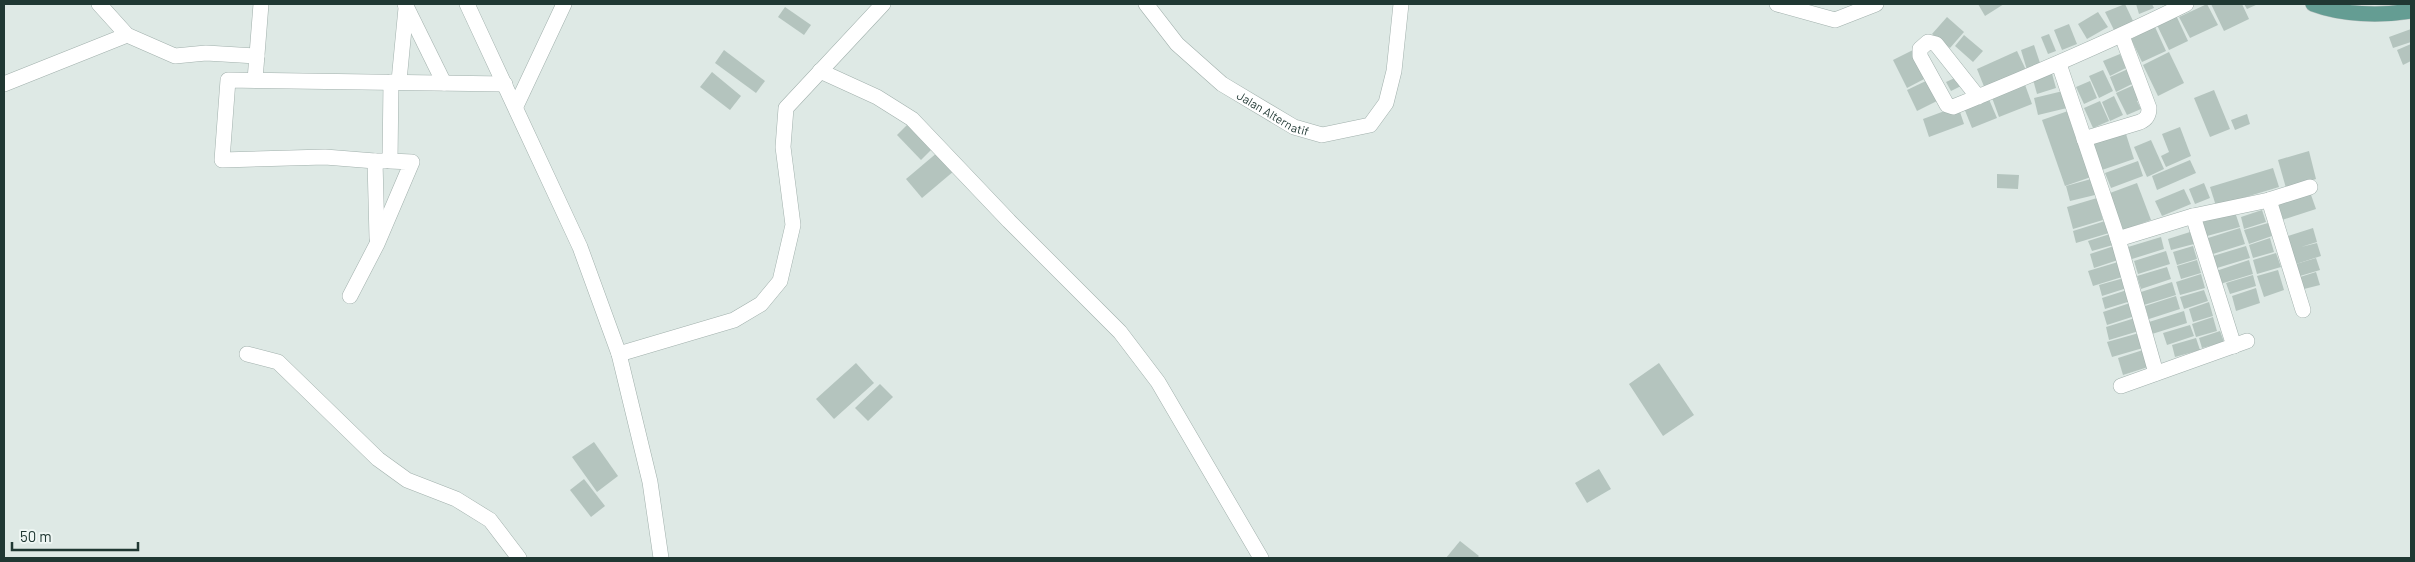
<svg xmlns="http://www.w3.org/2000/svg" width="2415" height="562" viewBox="0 0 2415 562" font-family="Barlow,sans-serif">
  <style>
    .building { fill: #b4c4be }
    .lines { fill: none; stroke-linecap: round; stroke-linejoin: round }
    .minor-casing { stroke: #a1b0ac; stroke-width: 16 }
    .major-casing { stroke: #bcc3c2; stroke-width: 16 }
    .minor { stroke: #fff; stroke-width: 15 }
    .major { stroke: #649d93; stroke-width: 15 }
    .labels { text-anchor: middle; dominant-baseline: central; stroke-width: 4.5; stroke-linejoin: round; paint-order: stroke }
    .street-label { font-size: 12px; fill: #203833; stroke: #eef6f3 }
  </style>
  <rect width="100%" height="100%" fill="#dee9e5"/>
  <g class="building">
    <path d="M1978,4H2004L1985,16Z"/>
    <path d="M2125,4L2134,23L2115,32L2105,12Z"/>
    <path d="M2136,4H2152L2154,8L2139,14Z"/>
    <path d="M2207,4L2218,25L2190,38L2179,17Z"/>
    <path d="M2211,4H2242L2249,19L2224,31Z"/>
    <path d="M2244,4H2258L2247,9Z"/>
    <path d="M785,7L811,25L804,35L778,17Z"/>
    <path d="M2098,12L2108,27L2087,39L2078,24Z"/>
    <path d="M2175,13L2188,41L2169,50L2156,23Z"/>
    <path d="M1947,17L1964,32L1950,48L1932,34Z"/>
    <path d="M2069,24L2077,44L2062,50L2054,30Z"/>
    <path d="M2155,27L2166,51L2142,62L2131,39Z"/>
    <path d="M2411,29V42L2393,48L2389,37Z"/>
    <path d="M2049,34L2056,51L2048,54L2041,37Z"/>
    <path d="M1964,35L1983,51L1973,62L1955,46Z"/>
    <path d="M2411,44V61L2403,65L2397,50Z"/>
    <path d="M2034,45L2041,66L2027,70L2021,50Z"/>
    <path d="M1915,49L1928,77L1907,88L1893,60Z"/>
    <path d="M724,50L765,81L756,93L715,63Z"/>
    <path d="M2017,51L2026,70L1985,89L1977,69Z"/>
    <path d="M2169,52L2184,83L2158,96L2143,65Z"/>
    <path d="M2120,54L2126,68L2110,76L2103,61Z"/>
    <path d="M2128,69L2134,83L2116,92L2110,77Z"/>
    <path d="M2051,70L2056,88L2037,94L2032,76Z"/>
    <path d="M2103,70L2113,91L2099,98L2089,76Z"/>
    <path d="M712,72L741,96L730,110L700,87Z"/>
    <path d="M1959,76L1963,85L1951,91L1946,82Z"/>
    <path d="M1930,79L1939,100L1917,111L1907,90Z"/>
    <path d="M2090,81L2097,98L2084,104L2076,87Z"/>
    <path d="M2024,82L2032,104L1999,117L1991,95Z"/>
    <path d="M2134,85L2140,99L2137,101L2141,109L2127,115L2116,93Z"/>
    <path d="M2214,90L2230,129L2210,137L2194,98Z"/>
    <path d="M2063,91L2067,108L2038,115L2034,98Z"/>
    <path d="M2114,96L2123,115L2110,121L2102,102Z"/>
    <path d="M1988,97L1997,118L1972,128L1964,108Z"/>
    <path d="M2100,101L2109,121L2093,128L2084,108Z"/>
    <path d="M1958,106L1964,124L1929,137L1923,119Z"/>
    <path d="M2068,111L2091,177L2065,186L2042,120Z"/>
    <path d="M2247,114L2250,124L2235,130L2231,120Z"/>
    <path d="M910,122L934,147L921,160L897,135Z"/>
    <path d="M2180,127L2191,156L2166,167L2161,156L2169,152L2162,134Z"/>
    <path d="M2125,131L2134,159L2102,170L2093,141Z"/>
    <path d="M2151,140L2164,169L2147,177L2134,147Z"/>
    <path d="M2309,151L2316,179L2286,188L2278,160Z"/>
    <path d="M938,152L954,171L922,198L906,179Z"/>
    <path d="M2190,160L2196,173L2157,190L2152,176Z"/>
    <path d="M2138,161L2143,176L2111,188L2105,173Z"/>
    <path d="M2273,168L2279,187L2216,206L2210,187Z"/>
    <path d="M1997,174L2019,175L2018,189L1997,188Z"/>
    <path d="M2091,179L2095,195L2070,201L2066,186Z"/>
    <path d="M2137,183L2151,220L2123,230L2110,193Z"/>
    <path d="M2204,183L2210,198L2195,204L2189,189Z"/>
    <path d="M2184,189L2191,204L2162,216L2155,201Z"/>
    <path d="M2310,192L2316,209L2282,220L2276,202Z"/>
    <path d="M2097,198L2103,220L2073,229L2067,207Z"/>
    <path d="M2262,210L2266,222L2244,229L2241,217Z"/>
    <path d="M2235,212L2240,227L2207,236L2203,222Z"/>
    <path d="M2105,221L2109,233L2076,243L2073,231Z"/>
    <path d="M2268,223L2272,236L2249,244L2244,230Z"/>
    <path d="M2240,228L2245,244L2213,254L2208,238Z"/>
    <path d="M2313,228L2317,242L2301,247L2317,243L2321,256L2296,264L2288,236Z"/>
    <path d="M2190,232L2194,244L2171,250L2168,239Z"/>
    <path d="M2110,234L2113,245L2092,251L2088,241Z"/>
    <path d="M2161,237L2164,249L2132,259L2128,247Z"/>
    <path d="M2270,238L2274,252L2253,258L2249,245Z"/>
    <path d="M2114,246L2118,260L2094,268L2090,254Z"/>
    <path d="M2193,246L2197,259L2177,265L2173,252Z"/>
    <path d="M2246,246L2250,258L2217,268L2213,256Z"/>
    <path d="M2166,251L2170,264L2138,274L2134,261Z"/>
    <path d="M2276,253L2281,267L2257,274L2253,260Z"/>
    <path d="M2316,258L2320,270L2300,276L2296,264Z"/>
    <path d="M2197,260L2201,273L2181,279L2177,266Z"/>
    <path d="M2249,260L2253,274L2220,284L2216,271Z"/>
    <path d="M2118,262L2122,277L2093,286L2088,271Z"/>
    <path d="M2167,267L2171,279L2141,289L2137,276Z"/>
    <path d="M2278,270L2284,290L2264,297L2257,276Z"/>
    <path d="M2316,272L2320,285L2304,289L2300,277Z"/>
    <path d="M2201,274L2205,288L2180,295L2176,282Z"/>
    <path d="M2253,275L2256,286L2230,294L2226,283Z"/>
    <path d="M2124,278L2127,288L2102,296L2099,285Z"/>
    <path d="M2172,282L2176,295L2144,305L2141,292Z"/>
    <path d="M2256,288L2260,303L2236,311L2232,296Z"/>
    <path d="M2127,290L2131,301L2105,309L2102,298Z"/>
    <path d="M2204,290L2208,301L2184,309L2180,297Z"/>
    <path d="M2176,296L2180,309L2149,319L2145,306Z"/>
    <path d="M2209,302L2213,316L2193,322L2189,309Z"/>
    <path d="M2130,303L2135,316L2107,325L2103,312Z"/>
    <path d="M2184,311L2187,323L2152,334L2149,322Z"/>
    <path d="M2213,317L2217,331L2196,337L2192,324Z"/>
    <path d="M2135,318L2139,331L2109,340L2106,327Z"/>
    <path d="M2190,325L2194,336L2167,345L2163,333Z"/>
    <path d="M2220,331L2224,342L2202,348L2199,338Z"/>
    <path d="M2139,333L2143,348L2112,357L2107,342Z"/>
    <path d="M2196,338L2200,350L2175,357L2172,345Z"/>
    <path d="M2143,350L2148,367L2123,375L2118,358Z"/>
    <path d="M856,363L874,383L834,419L816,399Z"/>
    <path d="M1659,363L1694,415L1663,436L1629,384Z"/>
    <path d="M880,384L893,397L868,421L855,408Z"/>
    <path d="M594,442L618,476L597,492L572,457Z"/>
    <path d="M1599,469L1611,489L1587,503L1575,483Z"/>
    <path d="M584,479L605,506L591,517L570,490Z"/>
    <path d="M1460,541L1479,556L1477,558H1446Z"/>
  </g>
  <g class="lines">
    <defs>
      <g id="minor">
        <path d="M99,4L127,35L175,56L206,53L257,56"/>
        <path d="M405,4L444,83"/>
        <path d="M467,4L580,247L619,354L650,482L661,558"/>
        <path id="s1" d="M1146,4L1177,44L1222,84L1294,127L1322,135L1370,125L1386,103L1394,71L1401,4"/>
        <path d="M1777,4L1835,20L1876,4"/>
        <path d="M2059,64L2118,239L2156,373"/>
        <path d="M820,71L877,97L912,119L1009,221L1120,332L1158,382L1261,558"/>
        <path d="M255,80L261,4"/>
        <path d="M399,81L406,8"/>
        <path d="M4,84L127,35"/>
        <path d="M1978,97L1936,44L1928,42L1920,49V56L1947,105L1953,107C2032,75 2109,42 2186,4"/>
        <path d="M516,106L564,4"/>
        <path d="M2084,139L2140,122C2147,119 2149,115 2149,108L2122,36"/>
        <path d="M375,161L325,157L222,160L228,80L505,84"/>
        <path d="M2269,200L2303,310"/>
        <path d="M2193,216L2234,346"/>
        <path d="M377,238L375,161H385"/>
        <path d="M2118,239L2193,216L2269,200L2310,187"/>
        <path d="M350,296L377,244L412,162L390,161L391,82"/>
        <path d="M247,354L278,362L378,459L407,480L456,499L490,520L519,558"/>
        <path d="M619,354L734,320L761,304L780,281L793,225L783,147L786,108L883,4"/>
        <path d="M2121,386L2247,341"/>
      </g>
      <path id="major" d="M2313,4C2342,15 2380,16 2411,11"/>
    </defs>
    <use href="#minor" class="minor-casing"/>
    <use href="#major" class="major-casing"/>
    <use href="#minor" class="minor"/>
    <use href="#major" class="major"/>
  </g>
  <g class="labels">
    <g class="street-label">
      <text stroke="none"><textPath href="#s1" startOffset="170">Jalan Alternatif</textPath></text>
    </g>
  </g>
  <rect width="2415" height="562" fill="none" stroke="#203833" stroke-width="10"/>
  <path d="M12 542v8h126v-8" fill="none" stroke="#203833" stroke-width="2.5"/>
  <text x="20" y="542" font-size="15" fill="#203833" stroke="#eef6f3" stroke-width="4" paint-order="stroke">50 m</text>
</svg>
